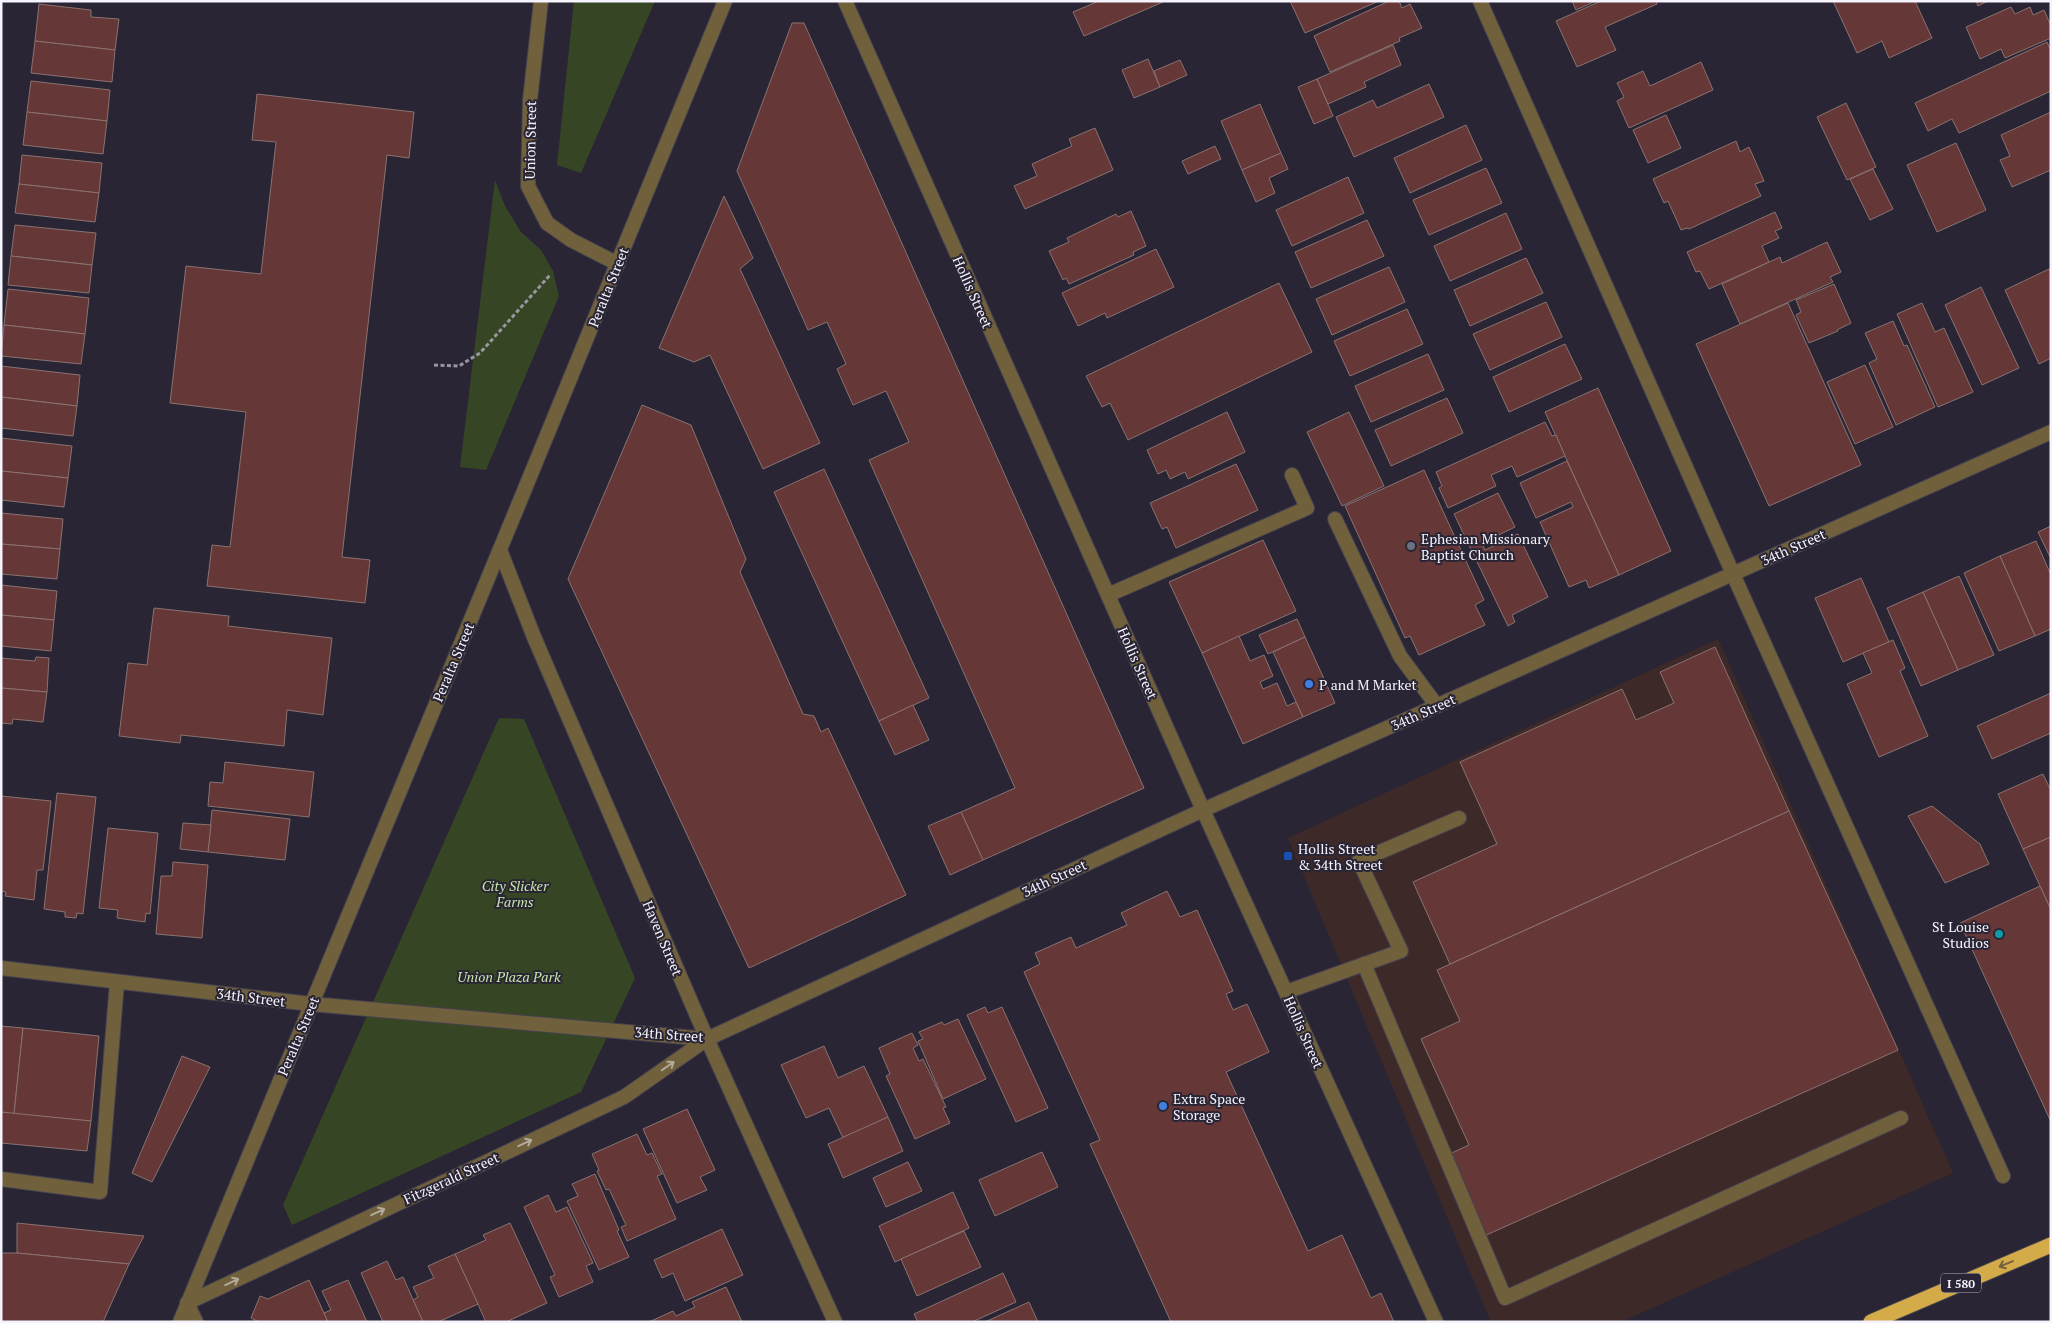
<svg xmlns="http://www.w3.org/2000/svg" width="2052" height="1323" viewBox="0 0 2052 1323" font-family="'PT Serif',serif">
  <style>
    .industrial { fill: #3d2a28 }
    .green { fill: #364625 }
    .building { fill: #653837; stroke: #897271 }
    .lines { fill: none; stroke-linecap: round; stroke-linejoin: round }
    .service-casing { stroke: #464250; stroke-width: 16 }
    .minor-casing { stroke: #464250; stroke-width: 16 }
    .tertiary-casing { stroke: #464250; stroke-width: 16 }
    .motorway-casing { stroke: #464250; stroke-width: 17 }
    .path { stroke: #9996a2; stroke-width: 3; stroke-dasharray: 4 2.5; stroke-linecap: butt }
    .service { stroke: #70603c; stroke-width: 14 }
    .minor { stroke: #70603c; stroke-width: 14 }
    .tertiary { stroke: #70603c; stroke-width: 14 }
    .motorway { stroke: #d4ab49; stroke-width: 15 }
    .oneway { stroke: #b2aa9c }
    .oneway2 { stroke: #76613d }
    .worship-dot { fill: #6b7280; stroke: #292534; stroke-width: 2 }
    .shop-dot { fill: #3f7fe0; stroke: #292534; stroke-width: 2 }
    .transit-dot { fill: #1a4fb4; stroke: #292534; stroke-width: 2 }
    .culture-dot { fill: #0f9aa8; stroke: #292534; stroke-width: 2 }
    .labels { text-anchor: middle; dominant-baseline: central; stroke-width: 4; stroke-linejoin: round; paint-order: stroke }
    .shield { fill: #292534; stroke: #b8b5c1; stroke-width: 1 }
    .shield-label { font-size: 12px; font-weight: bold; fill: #f5f3fd }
    .street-label { font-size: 14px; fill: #f5f3fd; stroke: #292534 }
    .poi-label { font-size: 14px; fill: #f5f3fd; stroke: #292534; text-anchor: start }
    .park-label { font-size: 14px; font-style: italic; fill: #c4e7a5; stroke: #292534 }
  </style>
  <rect width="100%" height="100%" fill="#292534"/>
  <path class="industrial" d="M1718,639L1953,1173L1621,1322H1491L1288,838Z"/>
  <g class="green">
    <path d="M574,1H655L581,173L557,165Z"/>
    <path d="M495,180L505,206L521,232L541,250L553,271L559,296L486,470L460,467Z"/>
    <path d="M499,718L524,719L635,978L581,1092L292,1225L283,1205Z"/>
  </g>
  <g class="building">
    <path d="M1099,1H1163V2L1084,36L1073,12Z"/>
    <path d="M1290,1H1379L1305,33Z"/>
    <path d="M1389,1H1399L1402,8L1410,4L1422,28L1399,38L1400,41L1330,72L1314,36Z"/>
    <path d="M1572,1H1596L1576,10Z"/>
    <path d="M1601,1H1656L1657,4L1605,27L1616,50L1577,67L1556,21Z"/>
    <path d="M1833,1H1915L1932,38L1889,58L1882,41L1857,53Z"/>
    <path d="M1976,1H1988L1978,6Z"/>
    <path d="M39,4L91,10V17L119,19L115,50L35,41Z"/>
    <path d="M2011,7L2015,14L2030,7L2033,15L2044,10L2051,26V38L2005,58L2001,49L1980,59L1966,27Z"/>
    <path d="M792,23H804L1144,788L983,860L961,812L1015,788L869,460L909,442L886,391L853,405L837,369L846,364L827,322L808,330L737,171Z"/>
    <path d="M35,41L115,50L112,82L31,73Z"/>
    <path d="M2047,42L2051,51V91L1959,133L1952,119L1928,131L1915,103Z"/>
    <path d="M1393,45L1401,65L1364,82L1366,87L1328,104L1317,79Z"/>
    <path d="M1148,59L1160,87L1134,98L1122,70Z"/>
    <path d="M1180,60L1187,75L1160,87L1154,71Z"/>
    <path d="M1701,62L1713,90L1629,128L1617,101L1624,97L1617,83L1643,71L1650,86Z"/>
    <path d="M1317,79L1333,116L1314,124L1298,87Z"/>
    <path d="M31,81L110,90L107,121L27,112Z"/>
    <path d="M1429,84L1444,117L1354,157L1336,117L1373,100L1377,108Z"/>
    <path d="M257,94L414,112L409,158L387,155L342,557L370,560L365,603L207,586L212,545L230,547L246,412L170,403L186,266L261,274L276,142L252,140Z"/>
    <path d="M1846,103L1876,167L1847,180L1817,117Z"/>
    <path d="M1260,104L1281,153L1242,170L1221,121Z"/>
    <path d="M27,112L107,121L103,154L23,145Z"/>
    <path d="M2051,112V170L2012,187L2000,160L2010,156L2001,135Z"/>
    <path d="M1666,115L1681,148L1648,163L1633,130Z"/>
    <path d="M1466,125L1482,160L1410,193L1394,158Z"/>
    <path d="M1095,128L1113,170L1025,209L1014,186L1037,176L1032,164L1072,146L1069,139Z"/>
    <path d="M1736,141L1740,152L1749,147L1764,181L1755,184L1761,196L1689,229L1687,228L1681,230L1668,201L1664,203L1653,179Z"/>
    <path d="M1956,143L1986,210L1937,232L1907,165Z"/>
    <path d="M1215,146L1221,159L1188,174L1182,161Z"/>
    <path d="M1281,153L1288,169L1269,178L1275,193L1256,202L1242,170Z"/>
    <path d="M22,155L102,163L99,193L19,184Z"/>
    <path d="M1486,168L1502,203L1429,235L1413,200Z"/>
    <path d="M1873,169L1893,209L1870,220L1850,179Z"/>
    <path d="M1348,177L1364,213L1292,246L1276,210Z"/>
    <path d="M19,184L99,193L95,222L15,213Z"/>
    <path d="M724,196L753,258L740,269L820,443L763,469L710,355L694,362L659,348Z"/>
    <path d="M1131,211L1146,246L1133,252L1134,255L1069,284L1066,278L1063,280L1049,251L1069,242L1067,238L1116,214L1118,217Z"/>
    <path d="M1775,212L1782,228L1775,231L1779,238L1762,246L1769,262L1709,289L1700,271L1696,272L1687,252Z"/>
    <path d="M1506,213L1522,249L1450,281L1434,246Z"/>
    <path d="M1367,220L1384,256L1311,288L1295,252Z"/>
    <path d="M15,225L96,233L92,265L11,256Z"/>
    <path d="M1827,242L1841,272L1830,277L1833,282L1740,324L1722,284L1780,257L1782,263Z"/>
    <path d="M1156,249L1174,287L1107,318L1105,313L1078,326L1062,293Z"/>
    <path d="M11,256L92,265L89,293L8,285Z"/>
    <path d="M1526,258L1543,293L1470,326L1454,290Z"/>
    <path d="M1389,267L1405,302L1332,335L1316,299Z"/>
    <path d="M2049,269L2051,274V358L2039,364L2005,290Z"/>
    <path d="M1279,283L1312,352L1128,440L1110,403L1102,407L1086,376Z"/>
    <path d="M1834,284L1851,323L1837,330L1838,331L1809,343L1796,315L1801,312L1796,300Z"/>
    <path d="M1981,287L2019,368L1982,385L1945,305Z"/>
    <path d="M8,289L89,298L85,334L4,325Z"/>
    <path d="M1546,302L1562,337L1490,370L1473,334Z"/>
    <path d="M1788,303L1861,465L1769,506L1696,344Z"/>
    <path d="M1922,303L1935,332L1944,328L1973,392L1938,407L1897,314Z"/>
    <path d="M1407,309L1423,344L1350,376L1334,341Z"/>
    <path d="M1893,321L1904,346L1907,345L1935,407L1896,425L1869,363L1877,359L1865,333Z"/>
    <path d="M4,325L85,334L81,364L1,356Z"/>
    <path d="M1565,344L1582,379L1509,412L1493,377Z"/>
    <path d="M1428,354L1444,390L1371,422L1355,386Z"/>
    <path d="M1865,365L1893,427L1855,444L1827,382Z"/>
    <path d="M1,366L80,375L77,406L1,397Z"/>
    <path d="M1598,388L1671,551L1619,575L1545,412Z"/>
    <path d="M1,397L77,406L73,436L1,428Z"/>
    <path d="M1447,398L1463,433L1391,466L1375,430Z"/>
    <path d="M642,405L691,425L746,559L740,572L803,714L814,716L821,732L828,728L906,895L749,968L568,579Z"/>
    <path d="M1227,412L1245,452L1188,479L1185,472L1170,479L1166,470L1158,474L1147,450Z"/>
    <path d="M1349,412L1384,486L1342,506L1307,432Z"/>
    <path d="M1545,422L1552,436L1556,435L1565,456L1517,477L1512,466L1491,475L1496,486L1448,508L1439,488L1442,486L1436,472Z"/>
    <path d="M1,438L72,446L68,478L1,471Z"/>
    <path d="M1567,461L1619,575L1589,588L1586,580L1569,587L1540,522L1573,507L1571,502L1536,518L1520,483Z"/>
    <path d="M1236,464L1258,510L1176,548L1167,527L1162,529L1150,503Z"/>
    <path d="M824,469L929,698L879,721L774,492Z"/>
    <path d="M1424,470L1484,600L1475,605L1485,625L1419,655L1410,636L1405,638L1345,506Z"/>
    <path d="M1,471L68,478L64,507L1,500Z"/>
    <path d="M1498,493L1515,527L1482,543L1485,550L1518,534L1548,597L1512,615L1515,622L1508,626L1454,514Z"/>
    <path d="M1,513L63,519L60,549L1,544Z"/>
    <path d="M2051,526V559L2038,532Z"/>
    <path d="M1263,540L1296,611L1202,653L1169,582Z"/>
    <path d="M2036,541L2051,575V629L2035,636L2000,556Z"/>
    <path d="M1,544L60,549L57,579L1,574Z"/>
    <path d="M2000,556L2035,636L1999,651L1964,573Z"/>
    <path d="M1959,576L1994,655L1958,670L1923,592Z"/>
    <path d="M1861,578L1889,642L1843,662L1815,598Z"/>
    <path d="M1,585L57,591L54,620L1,615Z"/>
    <path d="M1923,592L1958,670L1921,686L1887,608Z"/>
    <path d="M154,608L229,616L228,626L332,638L323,715L287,710L284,746L181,735L180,743L119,736L128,663L147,665Z"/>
    <path d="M1,615L54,620L51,651L1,646Z"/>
    <path d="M1297,619L1305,637L1268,654L1259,635Z"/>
    <path d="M1239,636L1250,661L1264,655L1273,676L1260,682L1263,689L1277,683L1287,706L1296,702L1303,717L1243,744L1202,653Z"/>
    <path d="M1305,637L1335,703L1303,717L1273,652Z"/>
    <path d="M1893,640L1905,668L1900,671L1928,736L1879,757L1847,684L1872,673L1863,653Z"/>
    <path d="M1715,647L1789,811L1450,964L1413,882L1497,844L1460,762L1622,689L1636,720L1674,703L1660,672Z"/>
    <path d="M36,657L49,658L47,692L1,688V658L35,661Z"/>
    <path d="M1,688L47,692L43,722L13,719L12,724L1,723Z"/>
    <path d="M2051,693V733L1992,759L1977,726Z"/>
    <path d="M913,705L929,740L895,755L879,721Z"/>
    <path d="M225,762L314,772L309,817L208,806L210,782L223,783Z"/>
    <path d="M2043,774L2051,791V837L2023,849L1998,794Z"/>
    <path d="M57,793L96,797L83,914L77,913L76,918L65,917V912L44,909Z"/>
    <path d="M1,796L51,801L43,870H37L34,900L5,896L6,892L1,891Z"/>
    <path d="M1932,806L1980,844L1989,864L1945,883L1908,816Z"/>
    <path d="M212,810L290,819L285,860L208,852Z"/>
    <path d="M1789,811L1898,1050L1482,1237L1445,1156L1469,1145L1421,1039L1460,1021L1437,970Z"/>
    <path d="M961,812L983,860L950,875L928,826Z"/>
    <path d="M183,823L211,825L208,852L180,849Z"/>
    <path d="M108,828L158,833L150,914L146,913L145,922L117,918L118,910L99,908Z"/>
    <path d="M2051,837V910L2023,849Z"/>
    <path d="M173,862L208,865L202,938L156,934L161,876H172Z"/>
    <path d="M2040,886L2051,910V1122L1960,923Z"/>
    <path d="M1167,891L1180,917L1197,910L1233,991L1226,994L1233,1010L1247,1004L1269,1052L1226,1072L1308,1251L1342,1235L1371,1298L1381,1293L1394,1322H1171L1090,1144L1100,1140L1024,972L1040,964L1035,953L1071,937L1076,948L1127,925L1121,913Z"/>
    <path d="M985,1007L988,1013L1002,1007L1048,1108L1016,1122L967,1015Z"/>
    <path d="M958,1019L986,1079L943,1099L918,1041L923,1039L919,1032L942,1022L944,1025Z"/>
    <path d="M1,1026L23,1028L14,1114L1,1112Z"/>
    <path d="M23,1028L99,1036L91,1121L14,1114Z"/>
    <path d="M912,1033L918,1045L913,1048L919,1061L923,1059L946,1107L943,1108L950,1123L915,1139L886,1076L890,1074L879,1048Z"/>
    <path d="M824,1046L838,1078L864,1066L888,1117L843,1138L829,1108L806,1118L781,1065Z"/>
    <path d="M182,1056L210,1067L152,1182L132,1173Z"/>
    <path d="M687,1109L715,1170L700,1177L707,1190L677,1203L643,1129Z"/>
    <path d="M1,1112L91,1121L87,1151L1,1143Z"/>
    <path d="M888,1117L903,1151L843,1178L828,1144Z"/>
    <path d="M637,1134L647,1155L652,1153L662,1174L657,1176L676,1219L627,1241L621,1227L626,1225L609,1189L606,1190L597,1171L599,1170L592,1154Z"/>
    <path d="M1042,1152L1058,1187L995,1216L979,1180Z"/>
    <path d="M908,1162L922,1191L886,1207L873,1178Z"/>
    <path d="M595,1174L619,1230L617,1231L629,1257L599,1270L567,1201L578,1196L572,1184Z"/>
    <path d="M953,1192L969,1228L895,1262L879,1226Z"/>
    <path d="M548,1195L556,1212L567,1207L593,1263L586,1266L593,1282L559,1297L550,1277L555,1275L524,1207Z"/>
    <path d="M17,1223L144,1236L129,1264L17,1253Z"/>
    <path d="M510,1223L547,1303L506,1322H486L455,1254L486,1240L483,1235Z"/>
    <path d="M722,1229L743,1275L685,1301L673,1273L662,1278L654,1260Z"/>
    <path d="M964,1231L981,1267L917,1296L901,1259Z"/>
    <path d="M1,1253H17L129,1264L103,1322H1Z"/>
    <path d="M455,1254L478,1304L438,1322H423L413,1300L418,1297L413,1287L434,1278L428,1266Z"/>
    <path d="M387,1261L396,1280L403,1277L423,1322H383L361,1273Z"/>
    <path d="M1003,1273L1016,1302L972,1322H918L914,1314Z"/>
    <path d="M309,1280L328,1322H259L251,1318L260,1296L268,1299Z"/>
    <path d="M348,1280L367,1322H328L324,1313L331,1310L322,1291Z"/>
    <path d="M726,1287L742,1322H649L673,1311L676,1316L695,1307L692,1302Z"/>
    <path d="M1029,1302L1038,1322H985Z"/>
  </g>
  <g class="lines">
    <defs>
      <g id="service">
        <path d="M1335,519L1400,656L1437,706"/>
        <path d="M1108,595L1307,508L1292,475"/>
        <path d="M1364,964L1505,1298L1901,1118"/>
        <path d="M1286,992L1401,951L1359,861L1459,818"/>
        <path d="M1,1179L100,1192L117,982"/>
      </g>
      <g id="minor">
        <path d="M541,1L530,100L528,186L547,223L571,240L618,264"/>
        <path d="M1480,1L1733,574L2003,1176"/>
        <path d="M500,550L534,637L707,1039L835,1322"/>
        <path d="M1,968L311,1004L707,1039L1203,810L2051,432"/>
        <path d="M196,1322L187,1303L624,1097L707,1039"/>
      </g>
      <g id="tertiary">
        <path d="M845,1L1203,810L1436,1322"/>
        <path d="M180,1322L515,513L725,1"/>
      </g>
      <path id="motorway" d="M1871,1322L2051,1245"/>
    </defs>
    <use href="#service" class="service-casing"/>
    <use href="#minor" class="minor-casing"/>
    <use href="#tertiary" class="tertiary-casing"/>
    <use href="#motorway" class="motorway-casing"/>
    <path class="path" d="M434,365L459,366L480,353L550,275"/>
    <use href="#service" class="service"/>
    <use href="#minor" class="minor"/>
    <use href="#tertiary" class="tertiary"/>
    <use href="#motorway" class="motorway"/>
  </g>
  <defs><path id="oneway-shaft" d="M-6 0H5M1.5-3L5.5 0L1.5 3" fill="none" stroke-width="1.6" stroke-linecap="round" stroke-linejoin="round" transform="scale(1.25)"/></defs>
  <g class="oneway">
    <use href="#oneway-shaft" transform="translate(668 1066) rotate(-35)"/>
    <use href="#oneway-shaft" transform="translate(525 1143) rotate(-25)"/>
    <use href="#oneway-shaft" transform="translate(378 1212) rotate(-25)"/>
    <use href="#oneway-shaft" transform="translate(232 1282) rotate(-25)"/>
  </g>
  <use class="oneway2" href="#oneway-shaft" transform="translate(2006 1264) rotate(157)"/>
  <circle class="worship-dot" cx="1411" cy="546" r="5"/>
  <g class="shop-dot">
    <circle cx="1309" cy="684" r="5"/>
    <circle cx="1163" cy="1106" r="5"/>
  </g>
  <rect class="transit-dot" x="1283" y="851" width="10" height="10" rx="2.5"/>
  <circle class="culture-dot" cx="1999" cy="934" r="5"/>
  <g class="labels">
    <rect class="shield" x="1941" y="1273.5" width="40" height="19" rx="4"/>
    <g class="shield-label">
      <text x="1961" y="1283">I 580</text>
    </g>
    <g class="street-label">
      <text transform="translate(530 140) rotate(-89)">Union Street</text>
      <text transform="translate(608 287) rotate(-68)">Peralta Street</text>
      <text transform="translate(973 292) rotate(66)">Hollis Street</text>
      <text transform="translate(1793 547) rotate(-24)">34th Street</text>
      <text transform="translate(453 662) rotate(-67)">Peralta Street</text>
      <text transform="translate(1138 663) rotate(66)">Hollis Street</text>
      <text transform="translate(1423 712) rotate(-24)">34th Street</text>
      <text transform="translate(1054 878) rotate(-25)">34th Street</text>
      <text transform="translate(663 938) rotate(67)">Haven Street</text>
      <text transform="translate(251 997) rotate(7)">34th Street</text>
      <text transform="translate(1304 1032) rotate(66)">Hollis Street</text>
      <text transform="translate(669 1034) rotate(4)">34th Street</text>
      <text transform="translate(298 1036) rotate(-67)">Peralta Street</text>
      <text transform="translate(451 1178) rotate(-25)">Fitzgerald Street</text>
    </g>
    <g class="poi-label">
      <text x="1421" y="538">Ephesian Missionary<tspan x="1421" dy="16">Baptist Church</tspan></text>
      <text x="1319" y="684">P and M Market</text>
      <text x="1298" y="848">Hollis Street<tspan x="1298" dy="16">&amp; 34th Street</tspan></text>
      <text x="1989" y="926" text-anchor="end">St Louise<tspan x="1989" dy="16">Studios</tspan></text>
      <text x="1173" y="1098">Extra Space<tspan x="1173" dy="16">Storage</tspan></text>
    </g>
    <g class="park-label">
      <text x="515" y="885">City Slicker<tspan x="515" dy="16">Farms</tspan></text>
      <text x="509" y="976">Union Plaza Park</text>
    </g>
  </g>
  <rect width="2052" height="1323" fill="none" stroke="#f5f3fd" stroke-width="5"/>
</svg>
